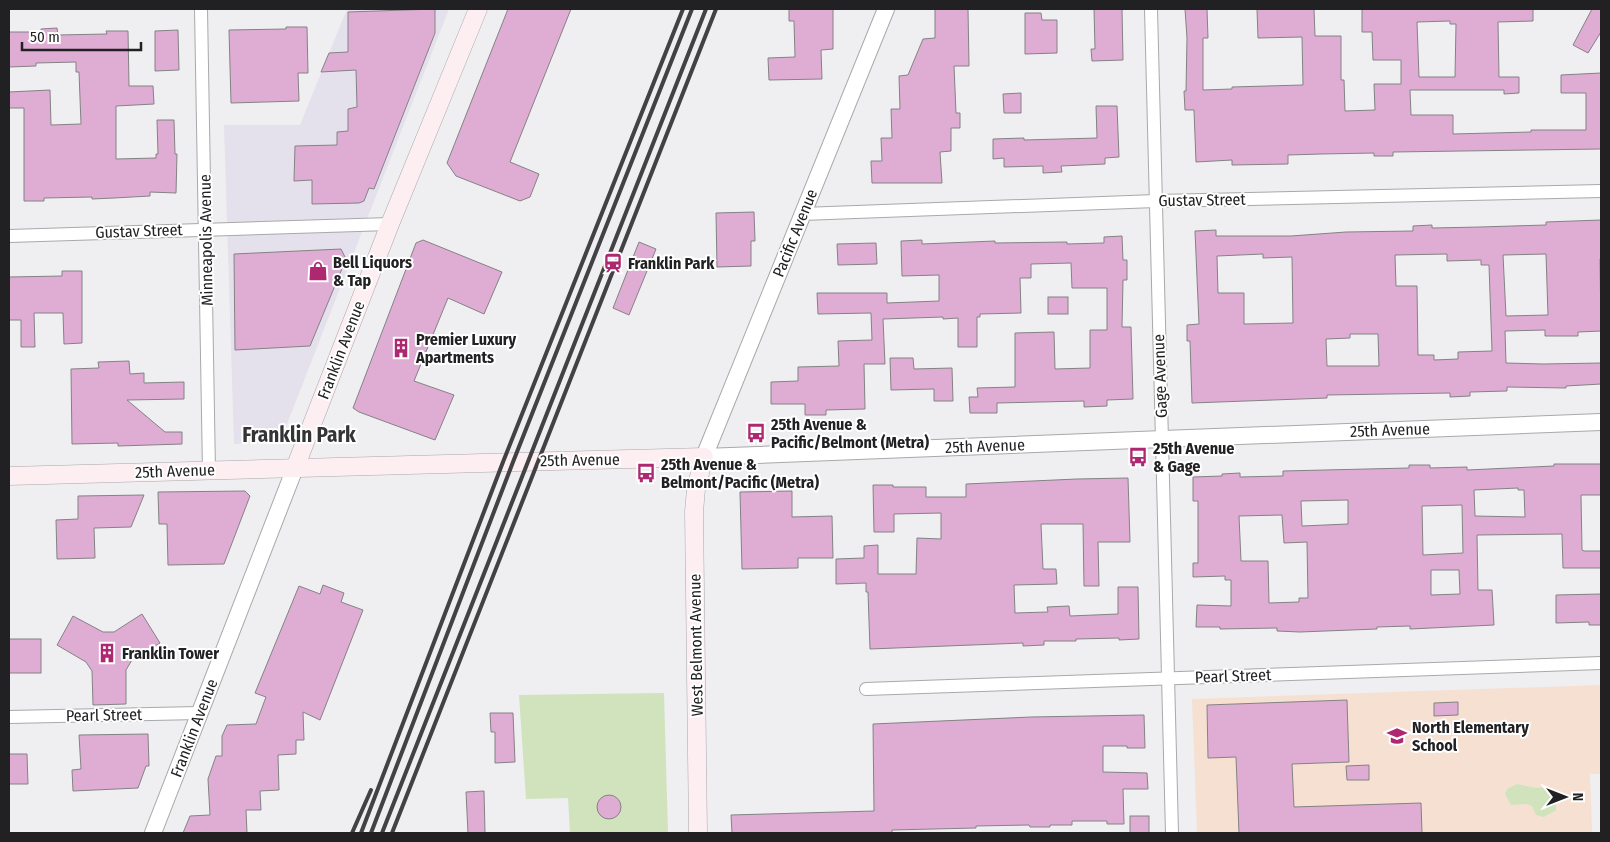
<svg xmlns="http://www.w3.org/2000/svg" width="1610" height="842" viewBox="0 0 1610 842" font-family="'Fira Sans Condensed',sans-serif">
  <style>
    .built { fill: #e5e1ec }
    .education { fill: #f6e0d2 }
    .green { fill: #d0e3bd }
    .building { fill: #dfadd4; stroke: #848284; fill-rule: evenodd }
    .lines { fill: none; stroke-linecap: round; stroke-linejoin: round }
    .minor-casing { stroke: #a9a8aa; stroke-width: 14 }
    .tertiary-casing { stroke: #a9a8aa; stroke-width: 18 }
    .secondary-casing { stroke: #a9a8aa; stroke-width: 19 }
    .minor { stroke: #fff; stroke-width: 12 }
    .tertiary { stroke: #fff; stroke-width: 16 }
    .secondary { stroke: #fdeef1; stroke-width: 18 }
    .rail { stroke: #424143; stroke-width: 4 }
    .labels { text-anchor: middle; dominant-baseline: central; stroke-width: 4; stroke-linejoin: round; paint-order: stroke }
    .street-label { font-size: 16px; fill: #212022; stroke: #fff }
    .poi-label { font-size: 16px; font-weight: bold; fill: #212022; stroke: #fff; text-anchor: start }
    .district-label { font-size: 21px; font-weight: bold; fill: #343436; stroke: #fff }
  </style>
  <rect width="100%" height="100%" fill="#efeef1"/>
  <path class="built" d="M347,9H449L280,442L234,444L224,125H300Z"/>
  <path class="education" d="M1601,685V774H1590L1592,833H1197L1192,699Z"/>
  <g class="green">
    <path d="M664,693L668,833H570L568,798L526,799L519,695Z"/>
    <path d="M1517,784L1536,788L1550,787L1556,797V810L1544,817L1536,815L1532,806L1527,804L1511,805L1505,794L1507,789Z"/>
  </g>
  <g class="building">
    <path d="M435,9V33L374,189L369,188L364,201L359,203L312,204V180L294,181L295,146L337,145V132L348,131V109L357,107L356,70L321,72L329,53L348,52V12Z"/>
    <path d="M508,9H571L510,162L539,174L530,197L520,201L456,176L447,163Z"/>
    <path d="M789,9H833V49L821,50L822,79L769,80L768,58L795,57L794,21H789Z"/>
    <path d="M935,9H968L969,66H954L956,113H960V128H951V151L940,152L942,183H872L871,161H882L881,138H892L891,109H900L899,76L908,75L923,39L935,38Z"/>
    <path d="M1094,9H1122L1123,60L1092,61L1091,49H1095Z"/>
    <path d="M1185,9H1207L1208,38H1203V90L1232,89V87L1303,85L1302,37L1258,38L1257,9H1314L1315,36H1341V80H1344L1345,111L1375,110L1374,84H1401V60H1373L1372,32H1362V9H1533V21L1498,22L1499,77H1519V93L1504,94V90H1410L1411,115H1453V134L1531,132V130H1586V93H1561V75L1601,73V149L1393,152V156H1374V153L1321,154L1288,155V164L1232,165V160L1196,162L1194,110H1185L1184,91H1186L1187,38ZM1450,21V24H1456L1455,77H1419L1417,22Z"/>
    <path d="M1592,9H1601V32L1588,53L1573,45Z"/>
    <path d="M1025,13H1041L1042,20H1057V53L1025,54Z"/>
    <path d="M286,27H307L308,73H298L299,101L231,103L229,30L286,29Z"/>
    <path d="M57,28L58,35L107,34L106,31H128L129,86H153L154,104L116,106V159L156,158V154H158L157,120H174L175,154H177L176,193L150,192V196L114,198L92,199V197L44,198V201H24V108H9V92L50,90L51,125L81,124L79,72H76V62L36,63V66L9,67V32H41V29Z"/>
    <path d="M178,30L179,70L155,71V31Z"/>
    <path d="M1021,93V113H1004L1003,94Z"/>
    <path d="M1096,106H1117L1119,157L1105,158V164L1061,166L1062,172L1043,173V166L1004,167V158L993,159V139L1024,138V140L1097,138Z"/>
    <path d="M754,212L755,241H751V266L717,267L716,213Z"/>
    <path d="M1601,220V259H1600L1601,331L1578,332V336H1545V330L1505,331L1506,363L1543,364L1601,363V384L1566,386V388L1507,387V391L1470,392V396L1450,397V393L1327,395V398L1192,403L1190,341H1187V325L1199,324L1195,231L1216,230V236H1291L1346,232L1413,231V226L1432,225V228L1480,227L1546,225V222ZM1263,254V258L1292,257L1293,323L1244,324V293H1218L1217,256ZM1447,254V261L1481,260V265H1489L1492,351L1458,352V359L1434,360V355H1418L1417,286H1396L1395,255ZM1546,254L1548,315L1506,316L1503,255ZM1350,334H1378L1379,366H1327L1326,339L1350,338Z"/>
    <path d="M1122,236L1123,260H1127V280H1123L1122,327H1131L1133,399L1107,400V406L1084,407V401L997,403V413H970L969,397H978L977,388L1015,387V333L1054,332L1055,369L1090,368V330H1107V288H1072L1071,263L1031,264V278H1020L1021,313L980,314V317H977V347H958V318L943,319V317L883,319L885,364H864L865,409L826,410V415H805V404H771V382L798,381V367L839,366L838,341L872,340L871,313L818,314L817,293H887V303L939,301V275L902,276L901,241L922,240V244L995,241V243L1067,242V244L1104,243V237Z"/>
    <path d="M423,240L502,272L484,314L448,298L414,381L454,395L435,440L359,412L353,408L416,243Z"/>
    <path d="M639,242L656,249L629,315L613,308Z"/>
    <path d="M876,243L877,264L838,265L837,244Z"/>
    <path d="M341,249L346,259L310,346L235,350L234,254Z"/>
    <path d="M62,271H82V343L64,344L63,313H34L35,347H21V320H9V277L62,276Z"/>
    <rect x="1048" y="297" width="20" height="17"/>
    <path d="M890,358H913L914,369L952,368L953,401H934V389L891,390Z"/>
    <path d="M129,361L130,374L144,373V383L184,382V399L127,400L165,432H182V444L118,446V443L72,444L71,369L99,368L98,362Z"/>
    <path d="M1554,464H1601V495H1581L1582,550L1584,551H1601V568H1563L1562,534L1477,535L1478,590H1492L1494,625L1410,629V626L1377,627V629L1300,632L1277,631V628L1220,629V627H1196L1197,605L1231,606V580H1225V576L1193,577V563H1198V501H1193V477L1222,476V474L1240,473V477L1283,476V471L1409,468V465H1430V468L1467,467V470L1554,466ZM1518,488V490H1524L1525,517L1475,516L1474,490ZM1348,500V524L1302,526L1301,501ZM1462,505L1463,553L1423,555L1422,506ZM1282,515L1284,543L1307,542L1308,598H1299V602L1269,603L1268,561H1241L1239,516ZM1431,570H1459L1460,594L1431,595Z"/>
    <path d="M1128,478L1130,542H1098L1099,586H1084L1083,524H1041L1043,569H1056L1057,584L1014,585L1015,613L1048,612L1047,607L1069,606L1070,616L1118,614V587H1138L1139,639L1119,640V638L1076,639V641H1044V645L1023,646V643L870,649L868,592H866V583L836,584V559L864,558V546L878,545V574H916L917,538L941,539V513L894,514V532H874L873,485H893V487H926V497H966V484L1077,479Z"/>
    <path d="M245,491L250,496L224,564L168,565L167,524H159L158,492Z"/>
    <path d="M792,491V517L832,516L833,558H798V568L742,569L740,492Z"/>
    <path d="M144,495L131,527L94,528L95,558L57,559L56,520L78,519V496Z"/>
    <path d="M323,585L344,593L341,602L363,610L320,720L303,712L304,740H296V754L278,755L279,790L260,791L261,810H246L247,833H183L190,816L210,815L208,779L216,756H222V736L227,725L256,724L266,697L255,693L299,586L320,594Z"/>
    <path d="M1601,594V625H1589V622L1556,623V595Z"/>
    <path d="M142,614L160,643L132,660L126,670V704L93,705L92,671L86,662L57,645L73,616L103,632H114Z"/>
    <rect x="9" y="639" width="32" height="34"/>
    <path d="M1347,700L1349,762L1292,764L1294,807L1421,803L1422,833H1239L1236,757L1208,758L1207,705Z"/>
    <path d="M1458,702V715L1434,716V703Z"/>
    <path d="M490,713H513L515,762L495,763V732H491Z"/>
    <path d="M1144,715L1145,748H1127V746H1103V772L1147,773L1148,789H1123L1124,824H1107V821H1072V825H1050V827H1030L1029,825L976,826V828L892,830V833H732L731,815L874,811L873,724L1031,717Z"/>
    <path d="M148,734L149,766H146L138,788L73,791L72,770L81,769L79,735Z"/>
    <path d="M9,754H27L28,784H9Z"/>
    <path d="M1369,765V780H1347L1346,766Z"/>
    <path d="M484,791L485,833H468L466,792Z"/>
    <circle cx="609" cy="807" r="12"/>
    <rect x="1130" y="816" width="19" height="17"/>
  </g>
  <g class="lines">
    <defs>
      <g id="minor">
        <path d="M201,9L209,471"/>
        <path d="M1151,9L1172,833"/>
        <path d="M802,214L1156,201L1601,191"/>
        <path d="M9,236L390,224"/>
        <path d="M866,689L1601,663"/>
        <path d="M9,717L199,713"/>
      </g>
      <g id="tertiary">
        <path d="M886,9L704,457L1601,422"/>
        <path d="M153,833L295,468"/>
      </g>
      <g id="secondary">
        <path d="M295,468L390,224L478,9"/>
        <path d="M9,476L704,457L696,489L694,512L698,833"/>
      </g>
    </defs>
    <use href="#minor" class="minor-casing"/>
    <use href="#tertiary" class="tertiary-casing"/>
    <use href="#secondary" class="secondary-casing"/>
    <use href="#minor" class="minor"/>
    <use href="#tertiary" class="tertiary"/>
    <use href="#secondary" class="secondary"/>
    <g class="rail">
      <path d="M352,833L371,790"/>
      <path d="M361,833L503,462L683,9"/>
      <path d="M371,833L513,462L692,9"/>
      <path d="M382,833L706,9"/>
      <path d="M392,833L716,9"/>
    </g>
  </g>
  <defs>
    <symbol id="station-bare" viewBox="-9 -9 18 18"><path d="M-3-6H3Q5-6 5-4V2Q5 4 3 4L4.5 6H3L1.5 4h-3L-3 6H-4.5L-3 4Q-5 4-5 2V-4Q-5-6-3-6ZM-3.5-4v3h7v-3ZM-3.5 1v1.5H-2V1ZM2 1v1.5H3.5V1Z" fill="#ad2871" stroke="#fff" stroke-width="2.5" paint-order="stroke"/></symbol>
    <symbol id="shop-bare" viewBox="-9 -9 18 18"><path d="M-5-2.5h2.3a2.7 3.5 0 0 1 5.4 0H5L5.5 6h-11ZM-1.5-2.5h3a1.5 2.3 0 0 0-3 0Z" fill="#ad2871" stroke="#fff" stroke-width="2.5" paint-order="stroke"/></symbol>
    <symbol id="building-bare" viewBox="-9 -9 18 18"><path d="M-4-6H4V6H1V3H-1V6H-4ZM-2.5-4.3h1.7v1.8h-1.7ZM.8-4.3h1.7v1.8H.8ZM-2.5-1h1.7V.8h-1.7ZM.8-1h1.7V.8H.8Z" fill="#ad2871" stroke="#fff" stroke-width="2.5" paint-order="stroke"/></symbol>
    <symbol id="bus-bare" viewBox="-9 -9 18 18"><path d="M-5-6H5V4H4V6H2V4H-2V6H-4V4H-5ZM-3.5-4V0h7V-4ZM-3.5 1.2v1.5H-2V1.2ZM2 1.2v1.5H3.5V1.2Z" fill="#ad2871" stroke="#fff" stroke-width="2.5" paint-order="stroke"/></symbol>
    <symbol id="school-bare" viewBox="-9 -9 18 18"><path d="M0-5L7-2L0 1L-7-2ZM-4 1L0 2.5L4 1V4Q0 6-4 4Z" fill="#ad2871" stroke="#fff" stroke-width="2.5" paint-order="stroke"/></symbol>
  </defs>
  <g fill-rule="evenodd">
    <use href="#station-bare" x="599" y="249" width="28" height="28"/>
    <use href="#shop-bare" x="304" y="257" width="28" height="28"/>
    <use href="#building-bare" x="387" y="334" width="28" height="28"/>
    <use href="#bus-bare" x="742" y="419" width="28" height="28"/>
    <use href="#bus-bare" x="1124" y="443" width="28" height="28"/>
    <use href="#bus-bare" x="632" y="459" width="28" height="28"/>
    <use href="#building-bare" x="93" y="639" width="28" height="28"/>
    <use href="#school-bare" x="1383" y="722" width="28" height="28"/>
  </g>
  <g class="labels">
    <g class="street-label">
      <text transform="translate(1202 200) rotate(-1)">Gustav Street</text>
      <text transform="translate(139 231) rotate(-2)">Gustav Street</text>
      <text transform="translate(795 233) rotate(-68)">Pacific Avenue</text>
      <text transform="translate(206 240) rotate(-91)">Minneapolis Avenue</text>
      <text transform="translate(341 350) rotate(-69)">Franklin Avenue</text>
      <text transform="translate(1160 376) rotate(-92)">Gage Avenue</text>
      <text transform="translate(1390 430) rotate(-2)">25th Avenue</text>
      <text transform="translate(985 446) rotate(-2)">25th Avenue</text>
      <text transform="translate(580 460) rotate(-1)">25th Avenue</text>
      <text transform="translate(175 471) rotate(-2)">25th Avenue</text>
      <text transform="translate(696 645) rotate(-91)">West Belmont Avenue</text>
      <text transform="translate(1233 676) rotate(-2)">Pearl Street</text>
      <text transform="translate(104 715) rotate(-1)">Pearl Street</text>
      <text transform="translate(194 728) rotate(-69)">Franklin Avenue</text>
    </g>
    <g class="poi-label">
      <text x="333" y="262">Bell Liquors<tspan x="333" dy="18">&amp; Tap</tspan></text>
      <text x="628" y="263">Franklin Park</text>
      <text x="416" y="339">Premier Luxury<tspan x="416" dy="18">Apartments</tspan></text>
      <text x="771" y="424">25th Avenue &amp;<tspan x="771" dy="18">Pacific/Belmont (Metra)</tspan></text>
      <text x="1153" y="448">25th Avenue<tspan x="1153" dy="18">&amp; Gage</tspan></text>
      <text x="661" y="464">25th Avenue &amp;<tspan x="661" dy="18">Belmont/Pacific (Metra)</tspan></text>
      <text x="122" y="653">Franklin Tower</text>
      <text x="1412" y="727">North Elementary<tspan x="1412" dy="18">School</tspan></text>
    </g>
    <g class="district-label">
      <text x="299" y="435">Franklin Park</text>
    </g>
  </g>
  <rect width="1610" height="842" fill="none" stroke="#212022" stroke-width="20"/>
  <g transform="translate(1565 797) rotate(90)" stroke="#ffffff" stroke-width="4" paint-order="stroke">
  <path d="M0-4L9 19L0 12L-9 19Z" fill="#212022"/>
  <text y="-8" font-size="14" font-weight="bold" text-anchor="middle" fill="#212022">N</text>
  </g>
  <path d="M22 42v8h119v-8" fill="none" stroke="#212022" stroke-width="2.5"/>
  <text x="30" y="42" font-size="15" fill="#212022" stroke="#ffffff" stroke-width="4" paint-order="stroke">50 m</text>
</svg>
